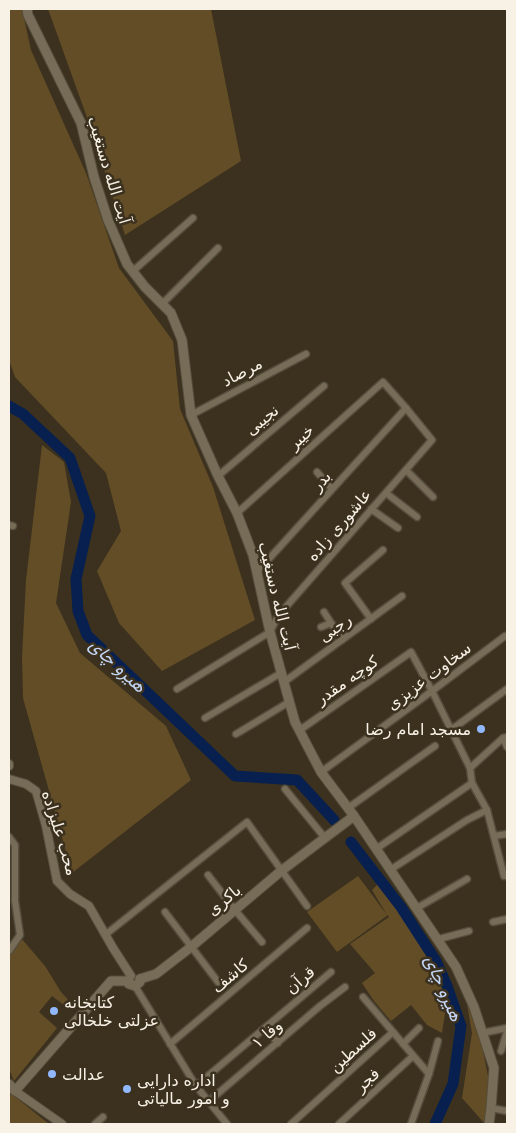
<svg xmlns="http://www.w3.org/2000/svg" width="516" height="1133" viewBox="0 0 516 1133" font-family="'DejaVu Sans',Vazirmatn,sans-serif">
  <style>
    .green { fill: #634d26 }
    .lines { fill: none; stroke-linecap: round; stroke-linejoin: round }
    .river { stroke: #08204f; stroke-width: 11 }
    .minor-casing { stroke: #554d3d; stroke-width: 9 }
    .tertiary-casing { stroke: #554d3d; stroke-width: 10 }
    .secondary-casing { stroke: #554d3d; stroke-width: 11 }
    .minor { stroke: #776c57; stroke-width: 6 }
    .tertiary { stroke: #776c57; stroke-width: 8 }
    .secondary { stroke: #776c57; stroke-width: 9 }
    .poi-dot { fill: #91b8fd; stroke: #3b311e; stroke-width: 2 }
    .labels { text-anchor: middle; dominant-baseline: central; stroke-width: 5; stroke-linejoin: round; paint-order: stroke }
    .street-label { font-size: 16px; fill: #f8f1e6; stroke: #3b311e }
    .poi-label { font-size: 16px; fill: #f8f1e6; stroke: #3b311e; text-anchor: start }
    .water-label { font-size: 18px; font-style: italic; fill: #c4d6f6; stroke: #3b311e }
  </style>
  <rect width="100%" height="100%" fill="#3b311e"/>
  <g class="green">
    <path d="M9,9H22L31,50L86,173L119,268L173,341L180,409L213,487L255,620L162,671L119,623L97,571L121,531L106,473L15,377L9,360Z"/>
    <path d="M48,9H211L241,161L125,235L89,123Z"/>
    <path d="M42,445L64,462L71,502L56,603L80,653L166,726L191,780L72,873L23,698L22,657L26,580Z"/>
    <path d="M358,876L387,915L372,890L379,883L422,946L443,989L446,1007L442,1033L427,1025L411,1005L391,1021L374,1001L362,983L375,973L350,944L389,917L388,915L337,952L307,912Z"/>
    <path d="M21,938L45,966L61,992L74,1006L72,1011L52,996L39,1012L57,1028L14,1081L9,1069V955Z"/>
    <path d="M467,1004L480,1036L488,1076V1124H485L462,1098L472,1033Z"/>
    <path d="M9,1094L13,1095L49,1124H9Z"/>
  </g>
  <g class="lines">
    <g class="river">
      <path d="M9,406L23,414L70,458L90,516L76,579L78,611L87,635L235,776L297,780L334,820"/>
      <path d="M351,842L401,907L436,961L447,986L461,1026L453,1084L435,1124"/>
    </g>
    <defs>
      <g id="minor">
        <path d="M133,271L193,218"/>
        <path d="M162,304L218,248"/>
        <path d="M191,415L306,354"/>
        <path d="M406,470L433,497"/>
        <path d="M317,472L332,489"/>
        <path d="M218,476L324,386"/>
        <path d="M386,493L417,517"/>
        <path d="M371,509L398,528"/>
        <path d="M9,525L13,526"/>
        <path d="M257,572L406,408"/>
        <path d="M324,612L342,640"/>
        <path d="M371,619L345,583L383,550"/>
        <path d="M321,627L331,623"/>
        <path d="M284,682L402,596"/>
        <path d="M177,689L270,632L278,616L432,440L406,408L383,382L237,513"/>
        <path d="M205,718L281,673"/>
        <path d="M300,730L411,652L432,691L470,768L472,783L487,810L504,876H507"/>
        <path d="M451,730L507,689"/>
        <path d="M236,734L289,702"/>
        <path d="M503,738L507,747"/>
        <path d="M470,768L503,738L507,737"/>
        <path d="M321,772L432,691L505,636"/>
        <path d="M285,789L325,838"/>
        <path d="M348,808L435,746"/>
        <path d="M494,836L507,834"/>
        <path d="M9,837L15,845V901L20,935L9,951"/>
        <path d="M376,849L472,783"/>
        <path d="M390,870L467,820L487,810"/>
        <path d="M208,875L235,910L262,942"/>
        <path d="M417,908L467,879"/>
        <path d="M165,912L218,982"/>
        <path d="M493,922L507,919"/>
        <path d="M105,935L247,822L307,906"/>
        <path d="M439,939L469,931"/>
        <path d="M135,986L196,1086L227,1124"/>
        <path d="M363,997L393,1032"/>
        <path d="M265,1028L278,1043"/>
        <path d="M482,1033L507,1028"/>
        <path d="M170,1044L307,928"/>
        <path d="M403,1044L419,1028"/>
        <path d="M501,1051L507,1031"/>
        <path d="M196,1086L331,972"/>
        <path d="M208,1102L320,1006L345,987"/>
        <path d="M491,1108L507,1111"/>
        <path d="M95,1124L103,1117"/>
        <path d="M291,1124L393,1032L429,1074"/>
        <path d="M339,1124L413,1056"/>
        <path d="M411,1124L429,1074L438,1041"/>
      </g>
      <g id="tertiary">
        <path d="M9,764V766"/>
        <path d="M9,779L26,784L36,791L46,826L57,881L70,894L89,906L113,948L131,976"/>
        <path d="M15,1091L62,1124"/>
      </g>
      <g id="secondary">
        <path d="M27,9L28,15L81,123L94,177L108,220L127,264L145,287L171,313L182,340L191,415L218,476L237,513L253,555L270,632L295,722L321,772L354,816L456,967L474,1007L494,1068L491,1108L489,1124"/>
        <path d="M140,979L156,974L191,947L281,871L354,816"/>
        <path d="M129,981V984L135,986L140,982V979"/>
        <path d="M9,1084L15,1091L111,981H129"/>
      </g>
    </defs>
    <use href="#minor" class="minor-casing"/>
    <use href="#tertiary" class="tertiary-casing"/>
    <use href="#secondary" class="secondary-casing"/>
    <use href="#minor" class="minor"/>
    <use href="#tertiary" class="tertiary"/>
    <use href="#secondary" class="secondary"/>
  </g>
  <g class="poi-dot">
    <circle cx="481" cy="729" r="5"/>
    <circle cx="54" cy="1011" r="5"/>
    <circle cx="52" cy="1074" r="5"/>
    <circle cx="127" cy="1089" r="5"/>
  </g>
  <g class="labels">
    <g class="street-label">
      <text transform="translate(109 170) rotate(73)">آیت الله دستغیب</text>
      <text transform="translate(242 372) rotate(-28)">مرصاد</text>
      <text transform="translate(262 420) rotate(-40)">نجیبی</text>
      <text transform="translate(301 437) rotate(-42)">خیبر</text>
      <text transform="translate(321 481) rotate(-48)">بدر</text>
      <text transform="translate(339 525) rotate(-49)">عاشوری زاده</text>
      <text transform="translate(277 596) rotate(76)">آیت الله دستغیب</text>
      <text transform="translate(335 628) rotate(-36)">رجبی</text>
      <text transform="translate(429 676) rotate(-37)">سخاوت عزیزی</text>
      <text transform="translate(347 680) rotate(-35)">کوچه مقدر</text>
      <text transform="translate(60 833) rotate(73)">محب علیزاده</text>
      <text transform="translate(224 900) rotate(-40)">باکری</text>
      <text transform="translate(230 976) rotate(-40)">کاشف</text>
      <text transform="translate(300 980) rotate(-41)">قرآن</text>
      <text transform="translate(267 1034) rotate(-41)">وفا ۱</text>
      <text transform="translate(353 1050) rotate(-42)">فلسطین</text>
      <text transform="translate(367 1080) rotate(-42)">فجر</text>
    </g>
    <g class="poi-label">
      <text x="471" y="729" text-anchor="end">مسجد امام رضا</text>
      <text x="64" y="1002">کتابخانه<tspan x="64" dy="18">عزلتی خلخالی</tspan></text>
      <text x="62" y="1074">عدالت</text>
      <text x="137" y="1080">اداره دارایی<tspan x="137" dy="18">و امور مالیاتی</tspan></text>
    </g>
    <g class="water-label">
      <text transform="translate(118 665) rotate(43)">هیرو چای</text>
      <text transform="translate(444 988) rotate(67)">هیرو چای</text>
    </g>
  </g>
  <rect width="516" height="1133" fill="none" stroke="#f8f1e6" stroke-width="20"/>
</svg>
